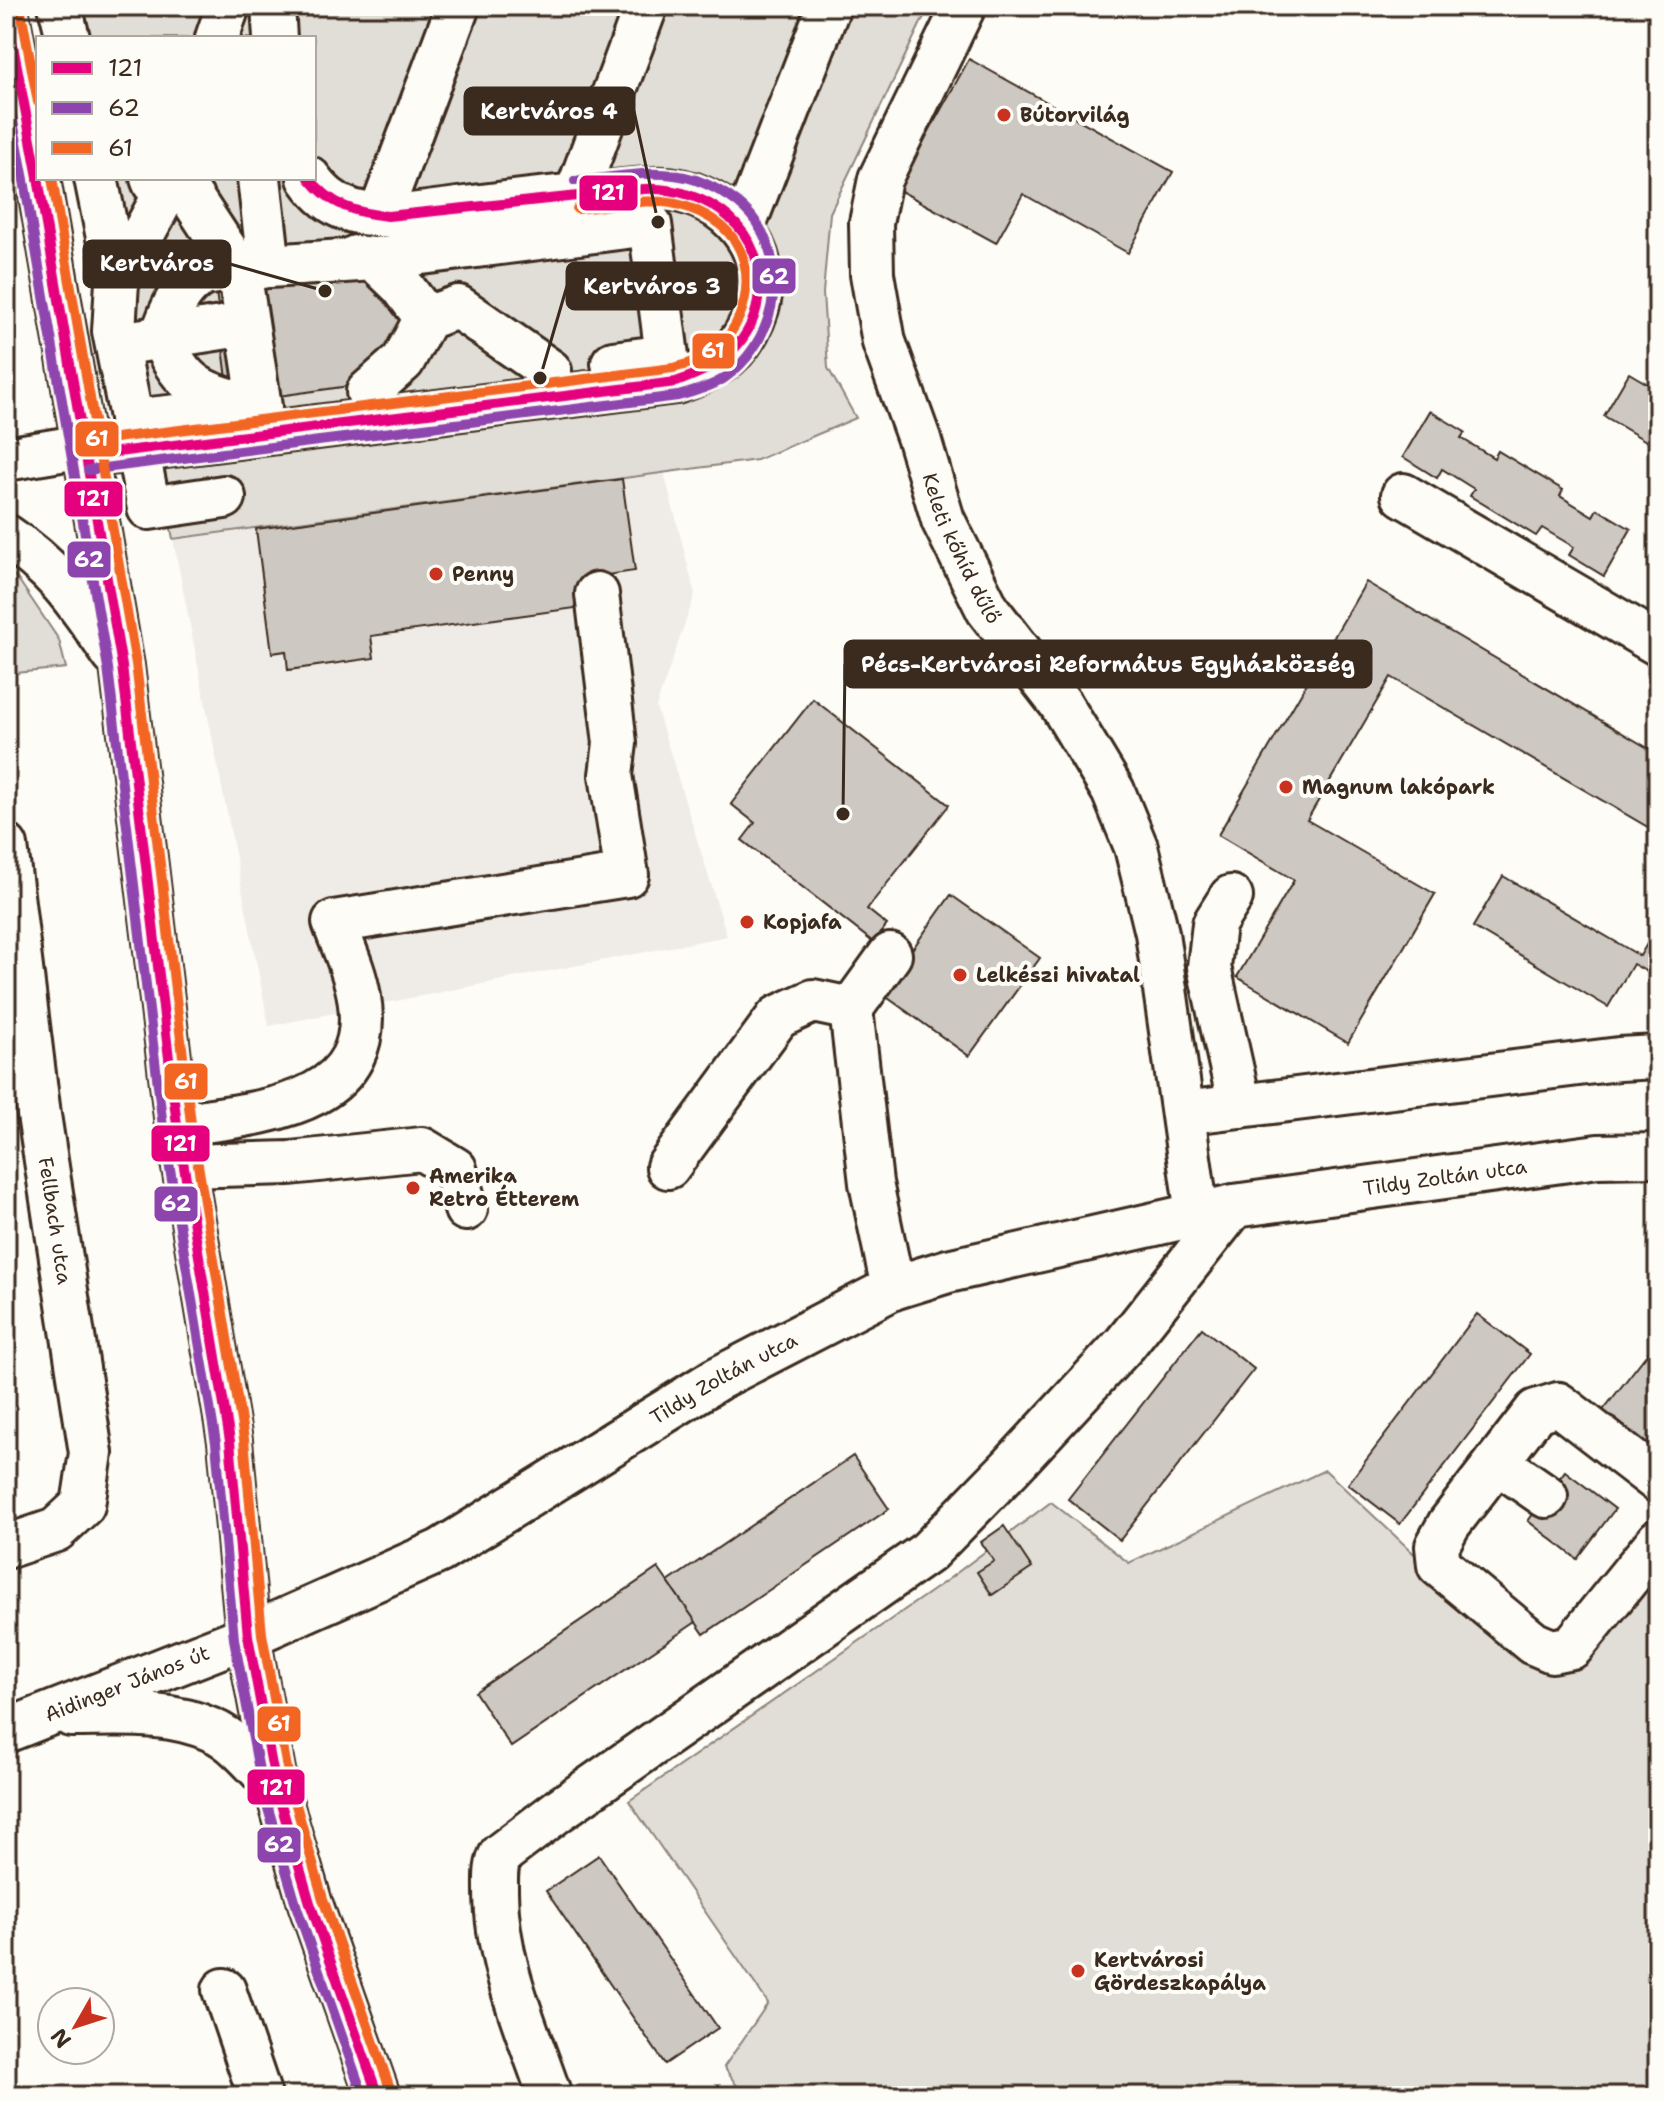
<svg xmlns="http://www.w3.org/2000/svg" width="1664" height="2102" viewBox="0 0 1664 2102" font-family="'Shantell Sans',sans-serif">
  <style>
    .built { fill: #efece7 }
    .green { fill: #e1ded7; stroke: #8e847a; stroke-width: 2 }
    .building { fill: #cdc8c2; stroke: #3b2a1e; stroke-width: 2 }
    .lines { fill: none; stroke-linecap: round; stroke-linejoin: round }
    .minor-casing { stroke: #3b2a1e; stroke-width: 48 }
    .minor { stroke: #fdfcf7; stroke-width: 42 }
    .bus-1-casing { stroke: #fdfcf7; stroke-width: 16 }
    .bus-2-casing { stroke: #fdfcf7; stroke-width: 16 }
    .bus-3-casing { stroke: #fdfcf7; stroke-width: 16 }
    .bus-1 { stroke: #e5007d; stroke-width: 10 }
    .bus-2 { stroke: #8e44ad; stroke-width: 10 }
    .bus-3 { stroke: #f26522; stroke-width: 10 }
    .poi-dot { fill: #c8321e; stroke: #fdfcf7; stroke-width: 3 }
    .labels { text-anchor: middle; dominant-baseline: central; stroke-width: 8; stroke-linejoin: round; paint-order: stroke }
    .poi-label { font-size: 20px; font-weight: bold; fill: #3b2a1e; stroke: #fdfcf7; text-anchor: start }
    .street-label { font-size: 20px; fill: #3b2a1e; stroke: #fdfcf7 }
    .leader { fill: none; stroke: #3b2a1e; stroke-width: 3 }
    .callout-dot { fill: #3b2a1e; stroke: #fdfcf7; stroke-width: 3 }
    .callout { fill: #3b2a1e; stroke: #3b2a1e; stroke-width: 3 }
    .callout-label { font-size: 22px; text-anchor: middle; font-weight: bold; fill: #fff }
    .line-badge { stroke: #fdfcf7; stroke-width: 3 }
    .badge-label { font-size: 22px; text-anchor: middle; font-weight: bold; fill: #fff }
  </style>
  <rect width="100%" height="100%" fill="#fdfcf7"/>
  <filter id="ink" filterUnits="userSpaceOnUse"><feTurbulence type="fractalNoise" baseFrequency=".0125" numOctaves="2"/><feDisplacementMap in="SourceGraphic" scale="16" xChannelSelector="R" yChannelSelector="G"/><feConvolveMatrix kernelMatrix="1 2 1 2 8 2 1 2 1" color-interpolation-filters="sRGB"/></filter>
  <g filter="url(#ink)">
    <path class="built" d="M664,472L695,594L656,707L727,936L269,1026L173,539Z"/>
    <g class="green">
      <path d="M73,6H929L830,213L823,293L828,368L856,418L757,460L173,539L105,178H314V38H79Z"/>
      <path d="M6,567L20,582L59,640L66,668L6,674Z"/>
      <path d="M1325,1470L1426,1565L1548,1672L1572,1646L1658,1541V2092L1655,2096H744L724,2067L768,2003L629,1801L946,1581L1051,1502L1129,1563Z"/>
    </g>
    <g class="building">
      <path d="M969,59L1173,172L1128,253L1023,194L996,243L897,189Z"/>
      <path d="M375,271L377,295L406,315L384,381L230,403L216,291Z"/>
      <path d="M1629,373L1658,390V448L1604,416Z"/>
      <path d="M1430,411L1465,432L1461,438L1494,458L1498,451L1563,490L1560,496L1593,516L1597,509L1631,529L1604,576L1569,555L1574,547L1542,528L1536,536L1470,496L1474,489L1442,469L1437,478L1403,457Z"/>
      <path d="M622,479L635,571L586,578L590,606L371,636L374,658L288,670L286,651L272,653L256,529Z"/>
      <path d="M1366,582L1658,754V833L1391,677L1307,820L1435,894L1348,1043L1237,977L1294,880L1218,835Z"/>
      <path d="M813,699L949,805L867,909L887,925L873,942L742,840L755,823L731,804Z"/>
      <path d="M1503,876L1640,956L1658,925V978L1633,964L1608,1007L1473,927Z"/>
      <path d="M951,895L1040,958L969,1056L881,993Z"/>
      <path d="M1477,1314L1530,1354L1400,1524L1348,1484Z"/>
      <path d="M1202,1328L1254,1369L1120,1540L1068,1499Z"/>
      <path d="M1658,1340V1449L1653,1456L1600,1414Z"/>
      <path d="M853,1456L889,1509L704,1634L668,1582Z"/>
      <path d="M1565,1471L1615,1509L1577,1559L1528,1521Z"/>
      <path d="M1004,1526L1032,1568L992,1595L977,1572L994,1561L981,1542Z"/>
      <path d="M658,1568L696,1622L511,1747L475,1692Z"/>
      <path d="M599,1855L718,2028L665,2064L546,1891Z"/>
    </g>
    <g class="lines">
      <defs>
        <g id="minor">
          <path d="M60,6L68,38"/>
          <path d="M273,6L275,38"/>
          <path id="s1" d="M964,6L880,179L871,223L872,274L884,342L919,439L943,520L988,610L1060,703L1113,791L1136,847L1157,933L1197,1214"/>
          <path d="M6,9L38,177"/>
          <path d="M217,38L228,6"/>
          <path d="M38,178L122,666L177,1125L230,1441L248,1636L276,1787L310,1903L378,2096"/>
          <path d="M96,178L117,282L114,331L149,508L224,497"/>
          <path d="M259,178L269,266L374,259L650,224L667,356L613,363"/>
          <path d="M182,183L239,270L262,267"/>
          <path d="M576,195L646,6"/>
          <path d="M380,215L458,6"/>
          <path d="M743,228L829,6"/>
          <path d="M356,257L374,259L402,286L426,318L458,307L550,371"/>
          <path d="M239,270L260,407C208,395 183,392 162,337C168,316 179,288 200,276C210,271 228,272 239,270Z"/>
          <path d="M117,282L167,190L154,183L152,178"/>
          <path d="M138,341L247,324"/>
          <path d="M368,392L403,361L426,318"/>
          <path d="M131,421L206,413"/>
          <path d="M86,456L676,382C718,368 743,352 757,308C775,249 726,195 669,189C647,187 623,192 602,193C535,198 469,208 403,216C361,215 334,214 309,178"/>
          <path d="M6,459L84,446"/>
          <path d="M1403,495L1658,644"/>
          <path d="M6,536C59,571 79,605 114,655"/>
          <path id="s2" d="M6,846L39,1115L91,1453L83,1505L56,1530L6,1547"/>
          <path d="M1231,897L1214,924L1209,967L1240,1106"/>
          <path d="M851,1009L890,955"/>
          <path d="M1183,1113L1619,1059L1658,1057"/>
          <path d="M177,1125C254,1113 378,1109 359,997C355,971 343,947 334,922L627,875L611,775L615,743L597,594"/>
          <path d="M184,1166L290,1163L422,1149L455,1169L466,1209"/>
          <path d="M668,1167L778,1017L813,1001L851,1009L871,1183L893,1288"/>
          <path d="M1497,1462L1546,1496"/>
          <path d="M1658,1481L1558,1404L1536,1411L1449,1524L1437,1546L1439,1565L1533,1643L1552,1651L1572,1647L1658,1541"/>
          <path d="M71,1715C118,1715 168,1710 212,1730C235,1739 259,1769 276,1787"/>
          <path id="s3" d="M6,1731L248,1636L440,1551L717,1379L893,1288L948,1271L1234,1206L1598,1156L1658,1155"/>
          <path d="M224,1990L260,2096"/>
          <path d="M550,2096C527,2029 496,1962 496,1891C496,1877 495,1866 501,1854L559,1810L928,1552L1011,1467L1125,1344L1234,1206"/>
        </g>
      </defs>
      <use href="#minor" class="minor-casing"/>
      <use href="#minor" class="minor"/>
      <defs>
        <g id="bus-1">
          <path d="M6,9L38,177"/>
          <path d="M38,178L122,666L177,1125L230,1441L248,1636L276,1787L310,1903L378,2096"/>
          <path d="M86,456L676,382C693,376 711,369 725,357C743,343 755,322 758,300C770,231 707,186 644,189L388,216C354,213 331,205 309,178"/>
        </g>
        <g id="bus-2">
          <path d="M6,84L24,180"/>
          <path d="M24,180L108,668L163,1127L216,1443L234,1639L263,1791L297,1908L363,2096"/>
          <path d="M88,470L678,396C693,392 710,387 723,379C773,345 791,272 756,222C743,203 718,188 696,180C658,167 614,178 575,181"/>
        </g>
        <g id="bus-3">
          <path d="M20,6L38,102"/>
          <path d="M52,178L136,664L191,1123L244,1439L262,1634L290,1784L323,1899L391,2091"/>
          <path d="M84,442L673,368C684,365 697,362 707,356C745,332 760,273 732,237C722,223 702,212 687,207C653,195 612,206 577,209"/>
        </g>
      </defs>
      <use href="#bus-1" class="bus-1-casing"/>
      <use href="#bus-2" class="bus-2-casing"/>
      <use href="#bus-3" class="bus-3-casing"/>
      <use href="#bus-1" class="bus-1"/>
      <use href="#bus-2" class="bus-2"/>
      <use href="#bus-3" class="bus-3"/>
    </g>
  </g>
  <g class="poi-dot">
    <circle cx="1004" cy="115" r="8"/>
    <circle cx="436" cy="574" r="8"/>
    <circle cx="1286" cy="787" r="8"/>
    <circle cx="747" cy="922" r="8"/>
    <circle cx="960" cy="975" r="8"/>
    <circle cx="413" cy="1188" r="8"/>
    <circle cx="1078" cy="1971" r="8"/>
  </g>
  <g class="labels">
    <g class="poi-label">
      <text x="1020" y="115">Bútorvilág</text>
      <text x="452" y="574">Penny</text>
      <text x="1302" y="787">Magnum lakópark</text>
      <text x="763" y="922">Kopjafa</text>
      <text x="976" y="975">Lelkészi hivatal</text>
      <text x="429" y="1176">Amerika<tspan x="429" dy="23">Retro Étterem</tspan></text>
      <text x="1094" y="1960">Kertvárosi<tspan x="1094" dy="23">Gördeszkapálya</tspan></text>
    </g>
    <g class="street-label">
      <text stroke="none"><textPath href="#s1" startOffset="578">Keleti kőhíd dűlő</textPath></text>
      <text stroke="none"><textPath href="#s3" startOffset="1558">Tildy Zoltán utca</textPath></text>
      <text stroke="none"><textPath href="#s2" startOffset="378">Fellbach utca</textPath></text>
      <text stroke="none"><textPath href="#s3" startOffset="802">Tildy Zoltán utca</textPath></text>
      <text stroke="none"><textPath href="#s3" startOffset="130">Aidinger János út</textPath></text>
    </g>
  </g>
  <path class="leader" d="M658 222L634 111M325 291L230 264M540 378L567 286M843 814L845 664"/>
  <g class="callout-dot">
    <circle cx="658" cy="222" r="8"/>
    <circle cx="325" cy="291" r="8"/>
    <circle cx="540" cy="378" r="8"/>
    <circle cx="843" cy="814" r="8"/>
  </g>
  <g class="callout">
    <rect x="465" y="88" width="169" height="46" rx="8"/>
    <rect x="84" y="241" width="146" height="46" rx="8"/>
    <rect x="567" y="263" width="169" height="46" rx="8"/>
    <rect x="845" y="641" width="526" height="46" rx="8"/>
  </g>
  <g class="callout-label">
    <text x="549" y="119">Kertváros 4</text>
    <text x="157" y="271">Kertváros</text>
    <text x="652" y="294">Kertváros 3</text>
    <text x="1108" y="672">Pécs-Kertvárosi Református Egyházközség</text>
  </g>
  <g class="line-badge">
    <rect x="578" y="174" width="61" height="38" rx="8" fill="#e5007d"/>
    <rect x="751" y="257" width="46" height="38" rx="8" fill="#8e44ad"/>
    <rect x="691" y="332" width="45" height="38" rx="8" fill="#f26522"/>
    <rect x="74" y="420" width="46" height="38" rx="8" fill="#f26522"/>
    <rect x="63" y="480" width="61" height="38" rx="8" fill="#e5007d"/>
    <rect x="66" y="540" width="46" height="39" rx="8" fill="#8e44ad"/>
    <rect x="163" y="1062" width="46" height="39" rx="8" fill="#f26522"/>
    <rect x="150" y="1124" width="61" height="39" rx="8" fill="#e5007d"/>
    <rect x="153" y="1185" width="46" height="38" rx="8" fill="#8e44ad"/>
    <rect x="256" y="1705" width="46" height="38" rx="8" fill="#f26522"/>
    <rect x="246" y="1768" width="60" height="38" rx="8" fill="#e5007d"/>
    <rect x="256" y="1826" width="46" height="38" rx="8" fill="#8e44ad"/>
  </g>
  <g class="badge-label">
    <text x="608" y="200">121</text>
    <text x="774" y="284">62</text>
    <text x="713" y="358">61</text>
    <text x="97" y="446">61</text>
    <text x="93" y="506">121</text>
    <text x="89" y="567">62</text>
    <text x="186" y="1089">61</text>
    <text x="180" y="1151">121</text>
    <text x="176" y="1211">62</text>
    <text x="279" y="1731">61</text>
    <text x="276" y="1795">121</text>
    <text x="279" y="1852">62</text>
  </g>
  <rect width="1664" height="2102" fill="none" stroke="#fdfcf7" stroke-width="32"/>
  <rect x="16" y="16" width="1632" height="2070" fill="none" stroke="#3b2a1e" stroke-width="3" filter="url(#ink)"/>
  <rect x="36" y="36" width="280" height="144" fill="#fdfcf7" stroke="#afa8a0" stroke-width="2"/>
  <rect x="52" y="62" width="40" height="12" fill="#e5007d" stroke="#afa8a0" stroke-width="2"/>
  <text x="108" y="76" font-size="24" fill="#3b2a1e">121</text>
  <rect x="52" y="102" width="40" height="12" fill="#8e44ad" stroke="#afa8a0" stroke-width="2"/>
  <text x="108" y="116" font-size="24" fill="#3b2a1e">62</text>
  <rect x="52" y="142" width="40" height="12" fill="#f26522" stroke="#afa8a0" stroke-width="2"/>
  <text x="108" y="156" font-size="24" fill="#3b2a1e">61</text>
  <g transform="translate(76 2026) rotate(231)"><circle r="38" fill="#fdfcf7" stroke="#afa8a0" stroke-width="2"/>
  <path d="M0-6L14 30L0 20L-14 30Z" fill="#c8321e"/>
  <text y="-12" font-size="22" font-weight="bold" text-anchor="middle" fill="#3b2a1e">N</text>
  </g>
</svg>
